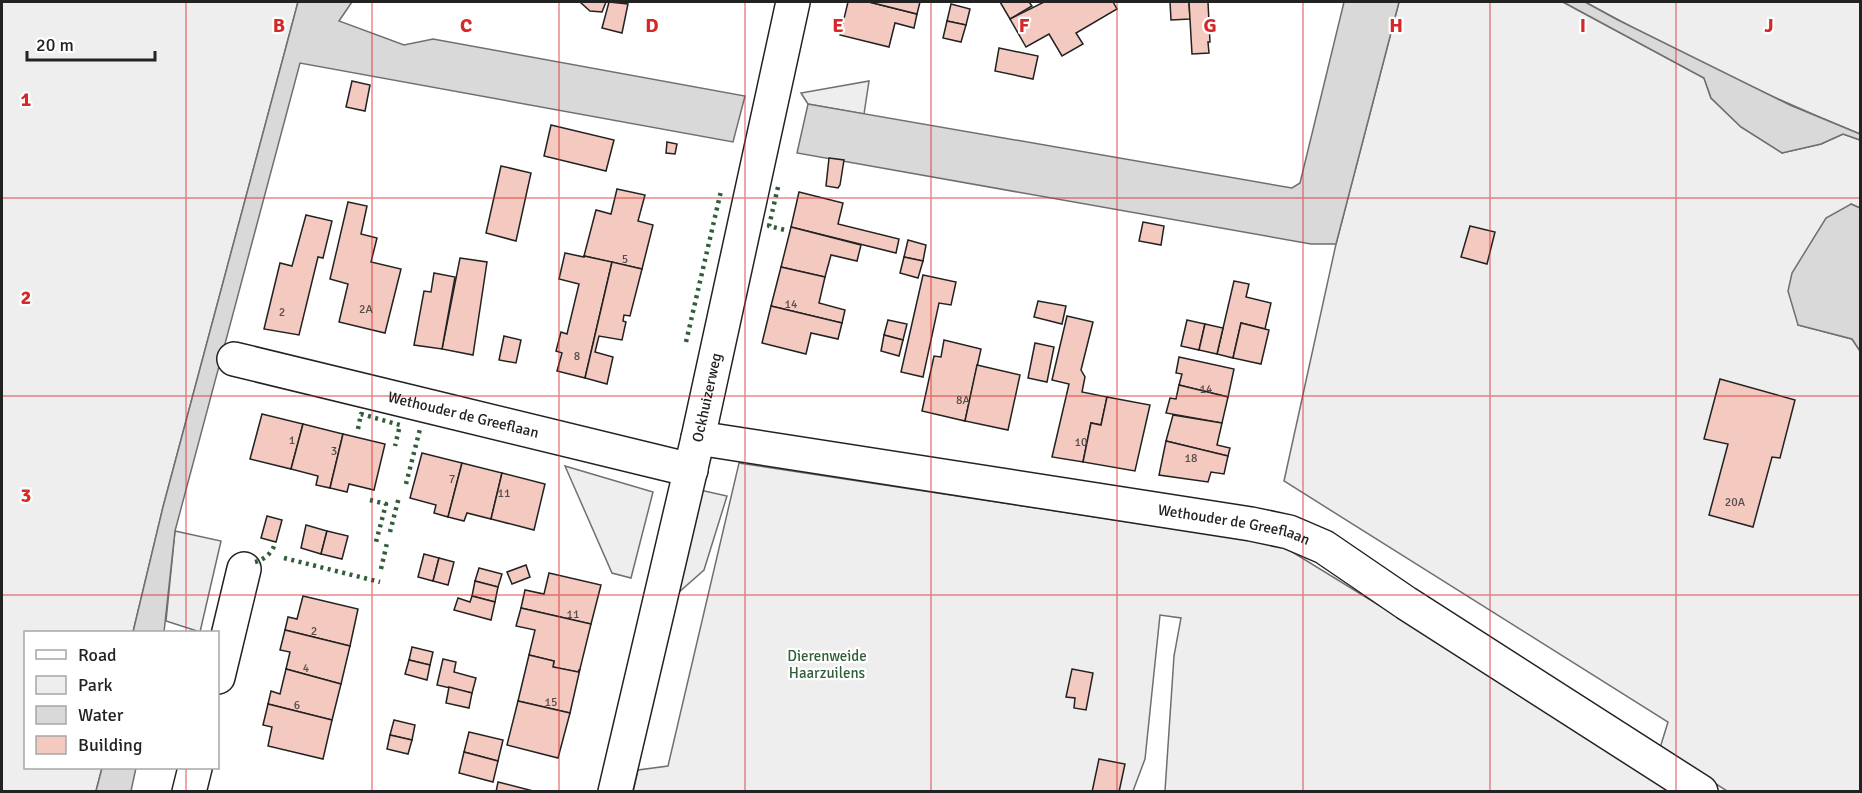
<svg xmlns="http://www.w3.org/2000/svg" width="1862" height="793" viewBox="0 0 1862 793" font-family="Signika,sans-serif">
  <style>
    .green { fill: #eee; stroke: #6f6f6f; stroke-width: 1.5 }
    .water { fill: #d9d9d9; stroke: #6f6f6f; stroke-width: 1.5 }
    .building { fill: #f3c9c0; stroke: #222; stroke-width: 1.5 }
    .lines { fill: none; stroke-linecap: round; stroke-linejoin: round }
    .street-casing { stroke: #222; stroke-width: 36 }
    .secondary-casing { stroke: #222; stroke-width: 36 }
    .street { stroke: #fff; stroke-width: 33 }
    .secondary { stroke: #fff; stroke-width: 33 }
    .hedge { stroke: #2f5e38; stroke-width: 4.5; stroke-dasharray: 3 4.5; stroke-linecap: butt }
    .grid { fill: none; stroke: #d62828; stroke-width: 1.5; stroke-opacity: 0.55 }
    .labels { text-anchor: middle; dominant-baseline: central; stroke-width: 4.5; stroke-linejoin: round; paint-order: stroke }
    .number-label { font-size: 12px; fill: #564c4a }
    .street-label { font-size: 15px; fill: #222; stroke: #fff }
    .park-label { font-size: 15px; fill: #2f5e38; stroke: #fff }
    .grid-label { font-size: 20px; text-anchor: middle; font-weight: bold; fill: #d62828; stroke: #fff; stroke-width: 4.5; stroke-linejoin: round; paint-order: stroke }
  </style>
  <rect width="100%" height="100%" fill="#fff"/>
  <g class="green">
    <path d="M2,2H298L163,507L133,632H26V768H102L96,791L2,792Z"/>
    <path d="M1399,2H1563L1704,78L1711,98L1741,127L1782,153L1821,144L1843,134L1860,140V208L1851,204L1798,325L1852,339L1860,351V791H1727L1660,748L1668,722L1284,481L1336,244Z"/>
    <path d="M1585,2H1860V134C1766,96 1674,51 1585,2Z"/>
    <path d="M869,81L864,114L808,104L801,93Z"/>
    <path d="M739,463L1281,545L1681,791H1165L1174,656L1181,618L1160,615L1145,759L1133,791L633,792L638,770L668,766Z"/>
    <path d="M565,466L653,492L631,578L612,573Z"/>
    <path d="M700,490L727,496L704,570L670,600Z"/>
    <path d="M175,531L221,541L200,632L166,621Z"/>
  </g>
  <g class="water">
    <path d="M298,2H352L339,21L404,45L433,39L745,96L733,142L300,63L175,531L164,632H133L163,507Z"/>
    <path d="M1344,2H1399L1336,244H1311L797,153L808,104L1292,188L1300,183Z"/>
    <path d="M1563,2H1585L1618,20L1790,105L1860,134V140L1843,134L1821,144L1782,153L1741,127L1711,98L1704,78Z"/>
    <path d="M1851,204L1860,208V351L1852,339L1798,325L1788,291L1792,273L1826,218Z"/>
    <path d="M102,768H136L131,791H96Z"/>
  </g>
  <g class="building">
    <path d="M580,2H606L602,12L590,11Z"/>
    <path d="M609,2L628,4L622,33L602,28Z"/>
    <path d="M848,2H869L917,14L914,28L895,23L889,47L840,35Z"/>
    <path d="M869,2H920L917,14Z"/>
    <path d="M1000,2H1029L1032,6L1010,19Z"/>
    <path d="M1044,2H1113L1117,9L1076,33L1083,44L1062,56L1049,34L1026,47L1010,19Z"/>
    <path d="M1170,2H1189L1190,19L1171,20Z"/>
    <path d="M1189,2H1208L1210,42H1208L1209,53L1192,54Z"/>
    <path d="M951,4L970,9L966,25L947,21Z"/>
    <path d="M947,21L966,25L961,42L943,38Z"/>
    <path d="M999,48L1038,56L1033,79L995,71Z"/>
    <path d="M352,81L370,85L365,111L346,107Z"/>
    <path d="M551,125L614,140L606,171L544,156Z"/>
    <path d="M667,142L677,144L675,154L666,153Z"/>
    <path d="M829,158L844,160L840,185L838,188L826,186Z"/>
    <path d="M501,166L531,173L516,241L486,233Z"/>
    <path d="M617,189L645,195L638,221L653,225L642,269L584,256L596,210L611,214Z"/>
    <path d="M799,192L843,203L838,224L899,239L896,253L791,227Z"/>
    <path d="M348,202L367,206L361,234L377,238L371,262L401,269L385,333L339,322L348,284L330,279Z"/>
    <path d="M306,215L332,221L323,258L318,257L299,335L264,329L280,263L292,266Z"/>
    <path d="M1143,222L1164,226L1161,245L1139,241Z"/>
    <path d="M1470,226L1495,232L1487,264L1461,257Z"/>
    <path d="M791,227L861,245L857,261L831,255L825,277L781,267Z"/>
    <path d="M908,240L926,245L923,261L904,257Z"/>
    <path d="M565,253L584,257V256L612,262L585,378L557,371L562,353L556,351L561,332L567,334L579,284L559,279Z"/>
    <path d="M904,257L923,261L918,278L900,273Z"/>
    <path d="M460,258L487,262L473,355L442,349Z"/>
    <path d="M612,262L642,269L630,316L624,315L623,321L626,322L622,340L599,336L595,352L613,357L607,384L585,378Z"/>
    <path d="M781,267L825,277L819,303L845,310L842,323L771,306Z"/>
    <path d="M434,273L455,277L442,349L414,345L424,291L431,292Z"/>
    <path d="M923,275L956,282L951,305L939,303L923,377L901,372Z"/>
    <path d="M1234,281L1249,284L1246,297L1271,303L1265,329L1241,323L1233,358L1217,354Z"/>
    <path d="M1038,301L1066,306L1062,324L1034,317Z"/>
    <path d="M771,306L842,323L838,339L811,333L806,354L762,343Z"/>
    <path d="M1067,316L1093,322L1081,370L1085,377L1082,392L1107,397L1101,425L1091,423L1083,462L1052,457L1069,384L1052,380Z"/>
    <path d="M888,320L907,324L903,340L884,335Z"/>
    <path d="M1187,320L1205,324L1199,350L1181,346Z"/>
    <path d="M1241,323L1269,330L1261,364L1233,358Z"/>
    <path d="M1205,324L1223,328L1217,354L1199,350Z"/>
    <path d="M884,335L903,340L899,356L881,351Z"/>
    <path d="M504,336L521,340L516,363L499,360Z"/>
    <path d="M944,340L981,349L965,421L922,411L934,356L941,357Z"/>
    <path d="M1035,343L1054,347L1047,382L1028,378Z"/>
    <path d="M1179,357L1234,369L1228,397L1179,385L1182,374L1176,373Z"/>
    <path d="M977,365L1020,375L1008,430L965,421Z"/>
    <path d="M1720,379L1795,400L1780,458L1772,457L1753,527L1709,515L1728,444L1704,439Z"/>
    <path d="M1179,385L1228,397L1222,423L1166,413L1170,398L1176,399Z"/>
    <path d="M1107,397L1150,405L1135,471L1083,462L1091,423L1101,425Z"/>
    <path d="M262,414L303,424L291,469L250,459Z"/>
    <path d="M1173,415L1222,423L1217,445L1230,448L1228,456L1166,441Z"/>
    <path d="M303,424L343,434L330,488L316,485L318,476L291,469Z"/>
    <path d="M343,434L385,444L374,490L349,484L347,492L330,488Z"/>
    <path d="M1166,441L1228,456L1224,474L1211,472L1208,482L1159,475Z"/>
    <path d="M422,453L462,463L448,517L434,513L436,505L410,498Z"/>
    <path d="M462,463L502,473L491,519L467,513L464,521L448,517Z"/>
    <path d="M502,473L545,484L534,530L491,519Z"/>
    <path d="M267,516L282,520L276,542L261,538Z"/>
    <path d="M306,525L327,531L321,554L301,548Z"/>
    <path d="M327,531L348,536L342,559L321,554Z"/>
    <path d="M424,554L439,558L433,581L418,577Z"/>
    <path d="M439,558L454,562L448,585L433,581Z"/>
    <path d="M526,565L530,577L512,584L507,572Z"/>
    <path d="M479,568L502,574L498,587L475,581Z"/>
    <path d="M549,573L601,585L591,624L521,608L525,590L544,594Z"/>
    <path d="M475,581L498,587L495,602L472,596Z"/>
    <path d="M303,596L358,609L350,646L285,630L288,617L297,619Z"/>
    <path d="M472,596L495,602L491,620L454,610L458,598L470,602Z"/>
    <path d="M521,608L591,624L580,669L578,672L553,667L554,661L529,655L535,630L516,626Z"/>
    <path d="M285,630L350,646L341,684L286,669L290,652L280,650Z"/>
    <path d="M412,647L433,652L430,665L409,660Z"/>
    <path d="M529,655L554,661L553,667L578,672L580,669L570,713L518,701Z"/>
    <path d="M443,659L456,662L454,672L476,678L472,693L437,685Z"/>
    <path d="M409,660L430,665L427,680L405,674Z"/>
    <path d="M286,669L341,684L332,720L268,704L271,691L280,694Z"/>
    <path d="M1072,669L1093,673L1086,710L1074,708L1075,698L1066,697Z"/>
    <path d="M449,687L472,693L469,708L446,703Z"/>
    <path d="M518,701L570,713L558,758L507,745Z"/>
    <path d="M268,704L332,720L323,759L268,746L272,727L263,725Z"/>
    <path d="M394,720L415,725L412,740L390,735Z"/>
    <path d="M469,732L503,740L498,761L464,752Z"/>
    <path d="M390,735L412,740L408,754L387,749Z"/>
    <path d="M464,752L498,761L493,782L459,773Z"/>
    <path d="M1099,759L1125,764L1119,792H1092Z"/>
    <path d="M498,782L537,792H496Z"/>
  </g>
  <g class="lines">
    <defs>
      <g id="street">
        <path id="s1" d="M234,359L691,470"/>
        <path id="s2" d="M698,438L1251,524L1289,532L1324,547L1406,603L1701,792"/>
        <path d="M218,677L244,569"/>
        <path d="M189,792L195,768"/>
      </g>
      <g id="secondary">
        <path id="s3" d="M615,792L698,438L793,2"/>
      </g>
    </defs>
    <use href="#street" class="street-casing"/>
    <use href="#secondary" class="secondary-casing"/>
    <use href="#street" class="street"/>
    <use href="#secondary" class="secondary"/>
    <g class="hedge">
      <path d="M778,187L769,226L785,230"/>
      <path d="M686,342L721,191"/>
      <path d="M358,429L361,414L400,425L395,446"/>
      <path d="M406,484L420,429"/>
      <path d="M370,500L386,504L376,542"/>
      <path d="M390,532L399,497"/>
      <path d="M284,558L380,582"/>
      <path d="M255,562C263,560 271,554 274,546"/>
      <path d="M381,569L387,543"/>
    </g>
  </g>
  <path class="grid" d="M186,2V632M372,2V792M559,2V792M745,2V792M931,2V792M1117,2V792M1303,2V792M1490,2V792M1676,2V792M2,198H1860M2,396H1860M2,595H1860M186,768V792"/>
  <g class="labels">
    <g class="number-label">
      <text x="625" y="259">5</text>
      <text x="791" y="304">14</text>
      <text x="366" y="309">2A</text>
      <text x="282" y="312">2</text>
      <text x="577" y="356">8</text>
      <text x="1206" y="389">14</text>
      <text x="963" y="400">8A</text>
      <text x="292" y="440">1</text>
      <text x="1081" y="442">10</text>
      <text x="334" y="451">3</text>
      <text x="1191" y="458">18</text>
      <text x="452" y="479">7</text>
      <text x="504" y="493">11</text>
      <text x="1735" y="502">20A</text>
      <text x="573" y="614">11</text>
      <text x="314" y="631">2</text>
      <text x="306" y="668">4</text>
      <text x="551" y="702">15</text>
      <text x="297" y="705">6</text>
    </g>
    <g class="street-label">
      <text stroke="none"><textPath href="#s3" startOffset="405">Ockhuizerweg</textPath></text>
      <text stroke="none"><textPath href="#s1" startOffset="236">Wethouder de Greeflaan</textPath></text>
      <text stroke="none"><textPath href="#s2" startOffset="543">Wethouder de Greeflaan</textPath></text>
    </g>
    <g class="park-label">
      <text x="827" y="656">Dierenweide<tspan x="827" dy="17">Haarzuilens</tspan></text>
    </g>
  </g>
  <g class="grid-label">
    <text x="279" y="32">B</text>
    <text x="466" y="32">C</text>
    <text x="652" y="32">D</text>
    <text x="838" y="32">E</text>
    <text x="1024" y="32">F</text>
    <text x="1210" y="32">G</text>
    <text x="1396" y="32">H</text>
    <text x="1583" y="32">I</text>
    <text x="1769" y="32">J</text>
    <text x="26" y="106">1</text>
    <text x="26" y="304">2</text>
    <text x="26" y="502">3</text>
  </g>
  <rect width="1862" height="793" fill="none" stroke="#222222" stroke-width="6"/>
  <rect x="24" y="631" width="195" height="138" fill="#ffffff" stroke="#a7a7a7" stroke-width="1.5"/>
  <rect x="36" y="650" width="30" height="9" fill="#ffffff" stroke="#a7a7a7" stroke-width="1.5"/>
  <text x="78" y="661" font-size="18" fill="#222222">Road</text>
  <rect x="36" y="676" width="30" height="18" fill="#eeeeee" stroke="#a7a7a7" stroke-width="1.5"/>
  <text x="78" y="691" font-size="18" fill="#222222">Park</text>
  <rect x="36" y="706" width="30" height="18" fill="#d9d9d9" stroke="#a7a7a7" stroke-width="1.5"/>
  <text x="78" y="721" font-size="18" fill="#222222">Water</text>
  <rect x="36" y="736" width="30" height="18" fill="#f3c9c0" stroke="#a7a7a7" stroke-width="1.5"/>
  <text x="78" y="751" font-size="18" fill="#222222">Building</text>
  <path d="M27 51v9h128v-9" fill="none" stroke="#222222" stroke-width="3"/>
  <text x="36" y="51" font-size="18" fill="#222222" stroke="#ffffff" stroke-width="4.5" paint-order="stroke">20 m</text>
</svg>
